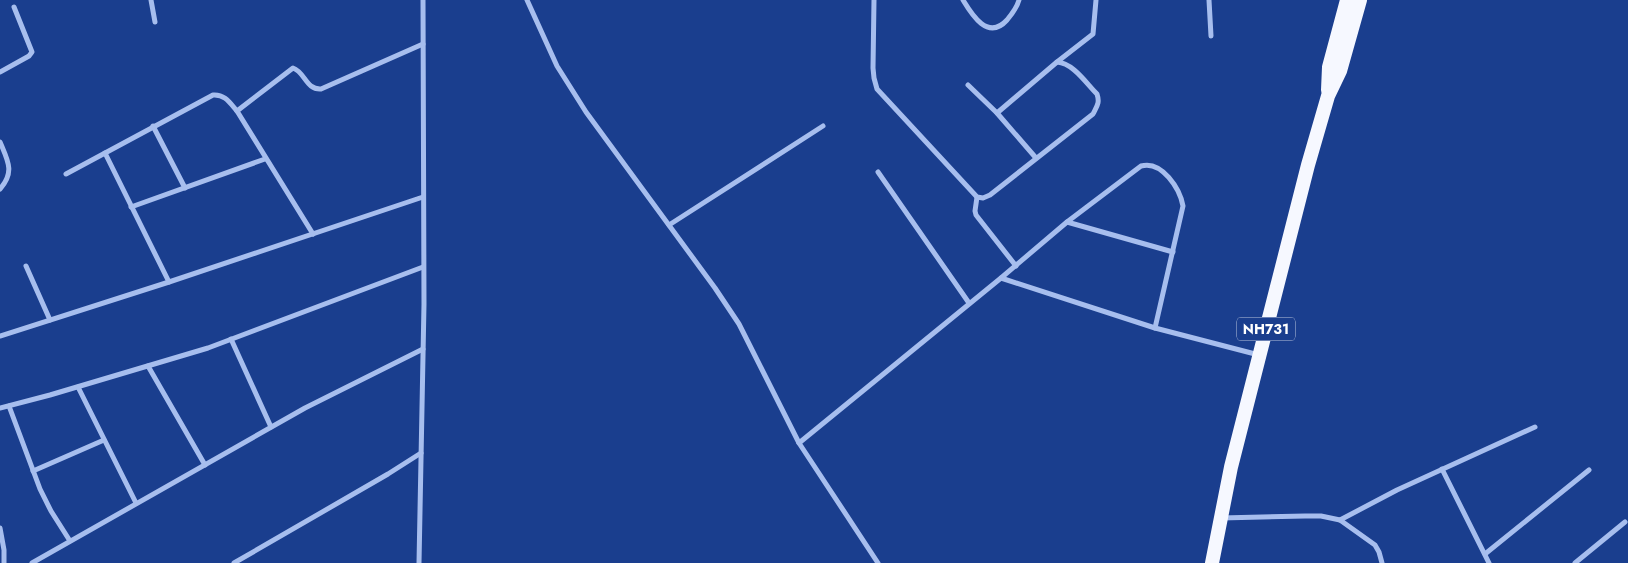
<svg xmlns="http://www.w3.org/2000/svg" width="1628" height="563" viewBox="0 0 1628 563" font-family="Jost,sans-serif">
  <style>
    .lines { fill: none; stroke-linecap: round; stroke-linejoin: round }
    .minor { stroke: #a7beee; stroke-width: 5 }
    .trunk { stroke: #f6f8ff; stroke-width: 14 }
    .labels { text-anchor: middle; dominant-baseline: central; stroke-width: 4; stroke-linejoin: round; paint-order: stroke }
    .shield { fill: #1a3e8e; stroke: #bac5dd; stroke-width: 1 }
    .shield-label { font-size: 14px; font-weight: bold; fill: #fff }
  </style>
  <rect width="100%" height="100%" fill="#1a3e8e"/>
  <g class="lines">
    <g class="minor">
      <path d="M151,0L155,22"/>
      <path d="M527,0L557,66L586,112L715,288L739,324L799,443L878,563"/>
      <path d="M874,0L873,68L874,78L877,89L977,197L983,198L990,195L1093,114C1097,106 1100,103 1097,94C1086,83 1073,63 1057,62L997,113"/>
      <path d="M963,0C972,15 988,41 1007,20C1012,14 1017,8 1019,0"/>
      <path d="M1209,0L1211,36"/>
      <path d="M1057,62L1093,34L1096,0"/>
      <path d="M0,72L29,56L32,52L14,7"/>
      <path d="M968,85L997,113L1036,158"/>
      <path d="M237,111L293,68C305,72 306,90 321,89L423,44"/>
      <path d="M153,126L185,188"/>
      <path d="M0,142C8,161 15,172 0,189"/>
      <path d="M105,153L169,282"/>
      <path d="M878,172L969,303"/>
      <path d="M66,174L213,95C225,94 230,103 237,111L313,234"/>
      <path d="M977,197L975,211L976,215L1016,266"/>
      <path d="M131,207L265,159"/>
      <path d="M1067,222L1173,252"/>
      <path d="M669,225L823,126"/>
      <path d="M26,266L50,320"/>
      <path d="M1001,278L1155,328L1259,355"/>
      <path d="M0,336L169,282L423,197"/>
      <path d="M231,339L271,427"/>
      <path d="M148,366L205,465"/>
      <path d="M78,387L136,503"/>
      <path d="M9,406L40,489L51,511L70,541"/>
      <path d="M0,408L50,395L208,348L423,267"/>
      <path d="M799,443L1001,278L1067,222L1141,166C1162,160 1180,189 1183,206L1155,328"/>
      <path d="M1442,469L1489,563"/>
      <path d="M33,471L104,440"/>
      <path d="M1221,518L1305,516H1321L1340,520L1375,545L1379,552L1382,563"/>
      <path d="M1340,520L1397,490L1535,427"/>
      <path d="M0,528L4,550V563"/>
      <path d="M1485,554L1589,470"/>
      <path d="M32,563L305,408L423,349"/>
      <path d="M234,563L388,474L421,453"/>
      <path d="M419,563L424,304L423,0"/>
      <path d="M1575,563L1625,522"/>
    </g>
    <g class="trunk">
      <path d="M1328,90L1329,67L1347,0"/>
      <path d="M1212,563L1231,467L1308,165L1328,96L1340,71L1360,0"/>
    </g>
  </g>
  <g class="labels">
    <rect class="shield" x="1237" y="317.5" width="58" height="23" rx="4"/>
    <g class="shield-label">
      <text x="1266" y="329">NH731</text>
    </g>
  </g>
</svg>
